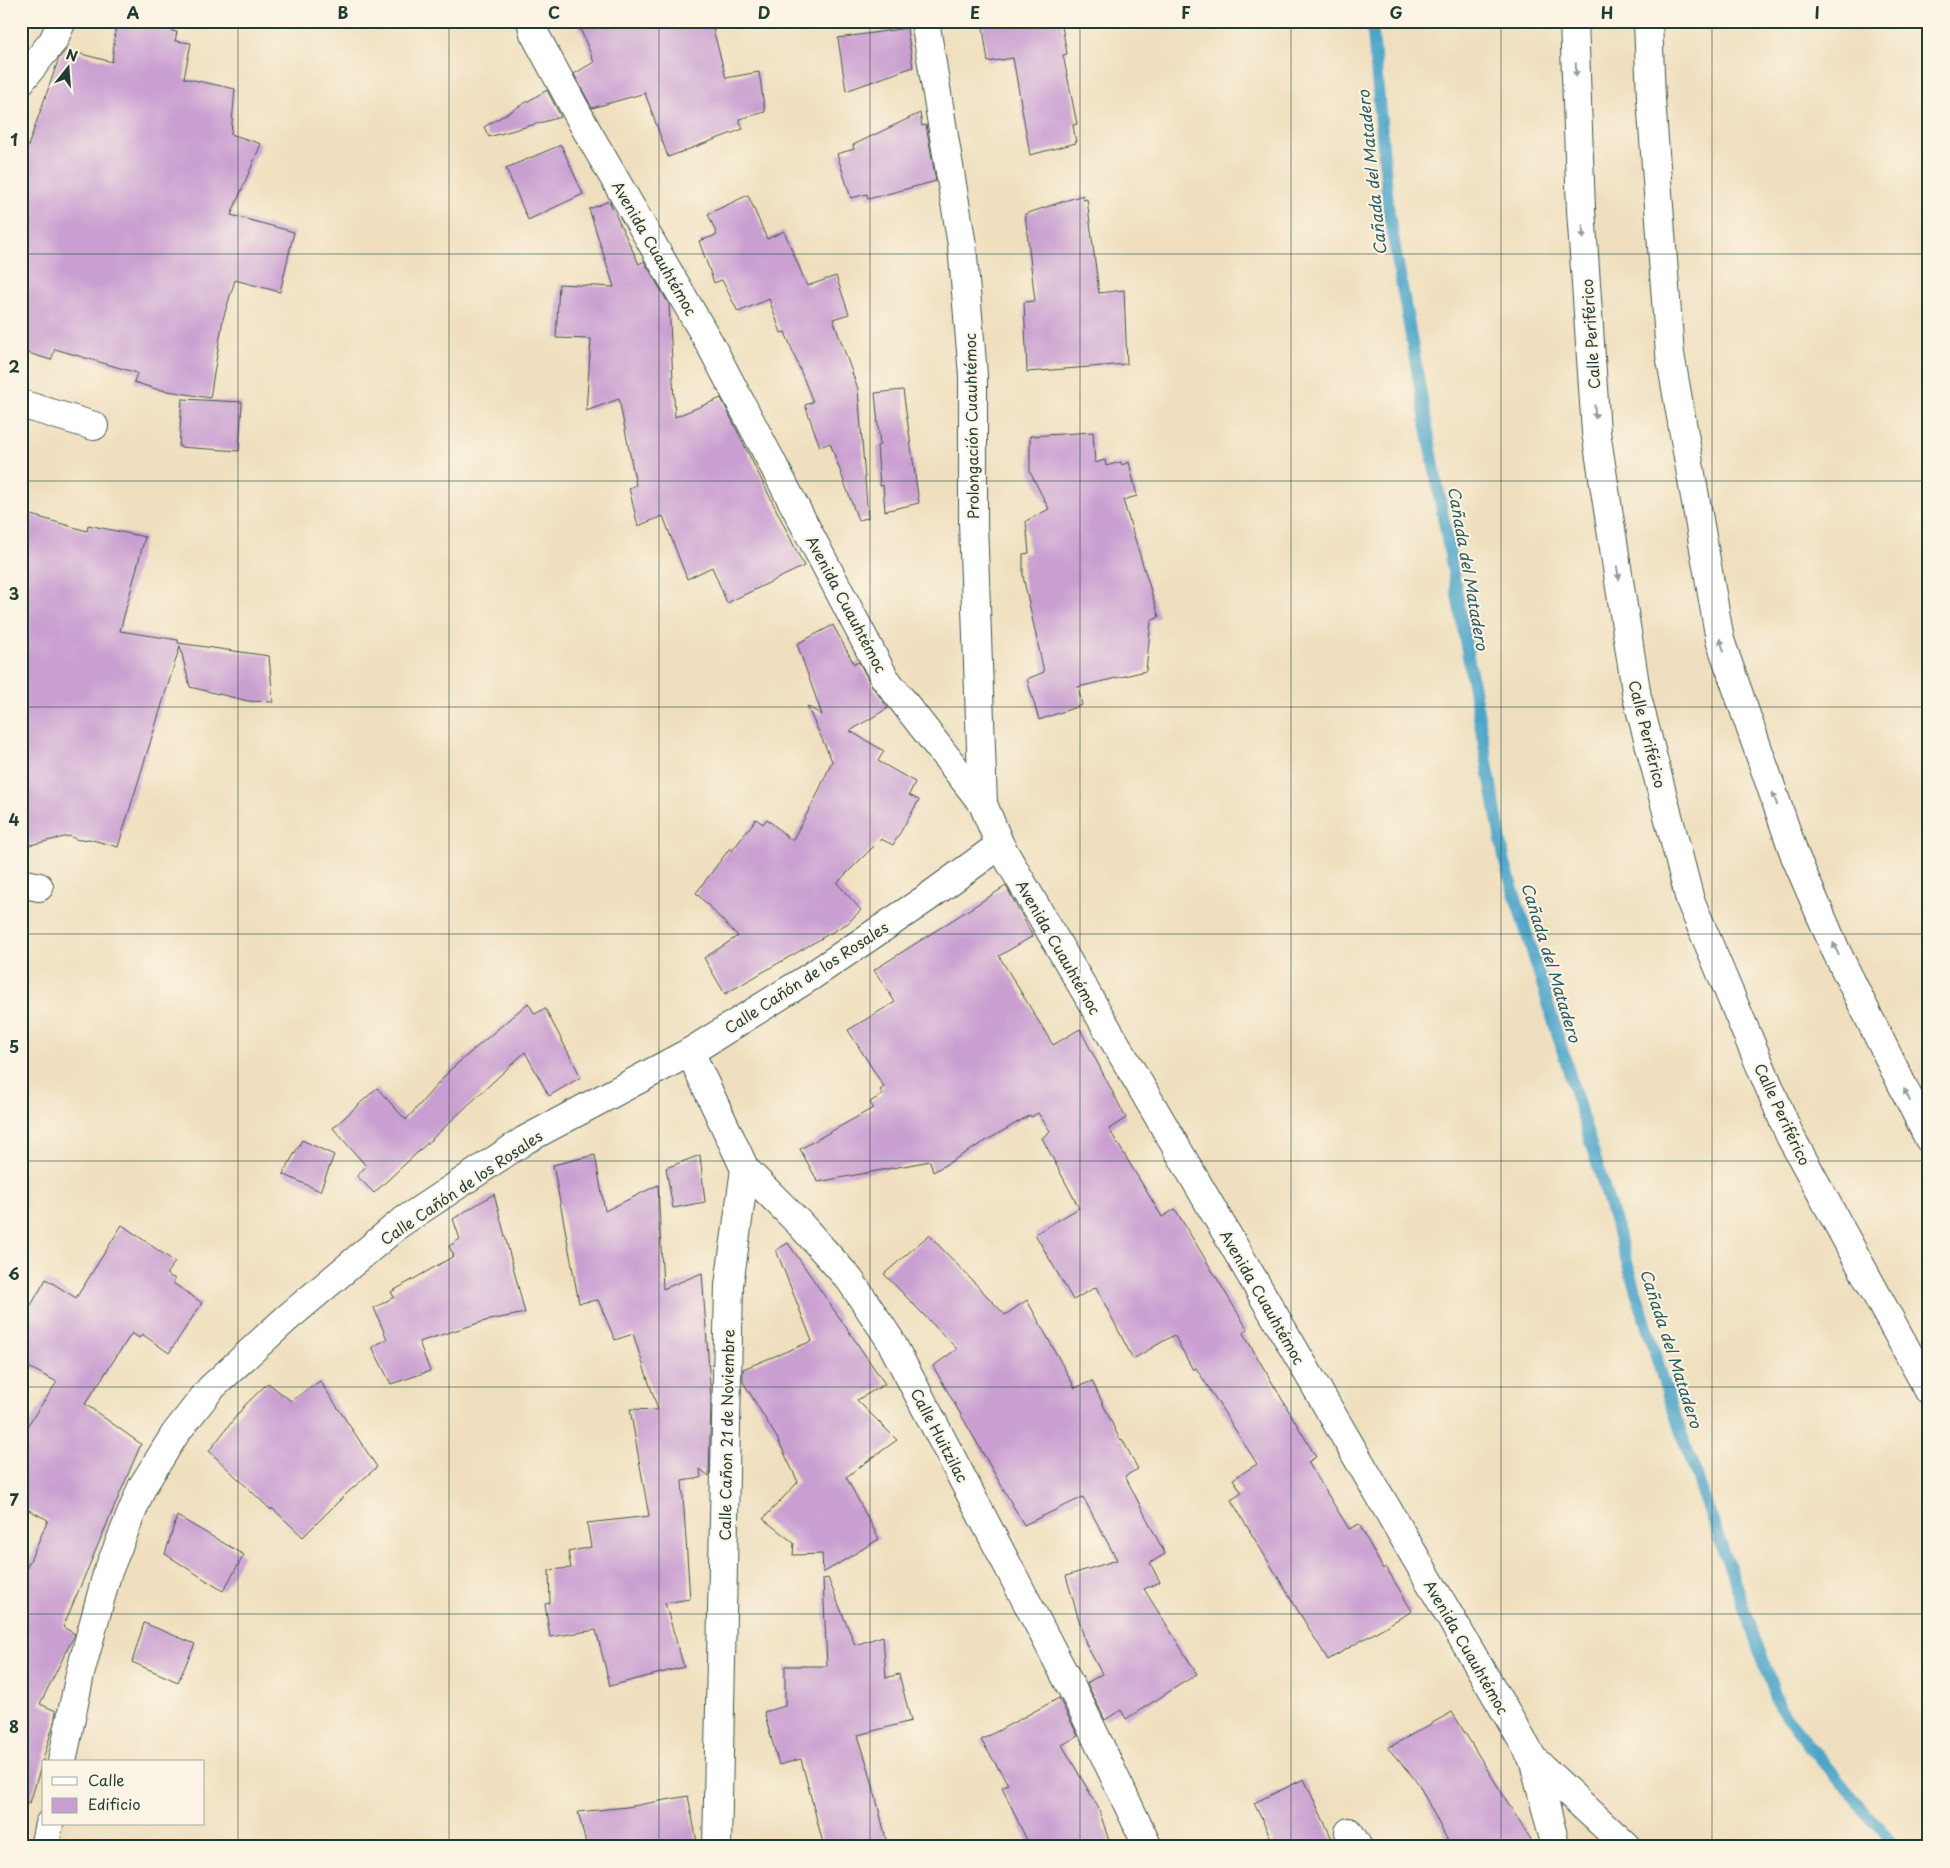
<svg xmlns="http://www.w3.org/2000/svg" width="1950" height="1868" viewBox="0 0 1950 1868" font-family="'Playpen Sans',sans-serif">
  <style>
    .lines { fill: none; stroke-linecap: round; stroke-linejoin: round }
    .stream { stroke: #4ba5c9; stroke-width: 12 }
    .building { fill: #c99fd1 }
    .minor-casing { stroke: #3e5549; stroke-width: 30 }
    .tertiary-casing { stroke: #3e5549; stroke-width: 30 }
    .trunk-casing { stroke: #3e5549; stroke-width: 30 }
    .minor { stroke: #fff; stroke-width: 28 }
    .tertiary { stroke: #fff; stroke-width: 28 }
    .trunk { stroke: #fff; stroke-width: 28 }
    .oneway { fill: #8f9e9a }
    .grid { fill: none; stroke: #1f3d34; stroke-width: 1; stroke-opacity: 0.55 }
    .labels { text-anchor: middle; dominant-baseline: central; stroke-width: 4; stroke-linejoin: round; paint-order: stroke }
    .street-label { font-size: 15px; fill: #1f3d34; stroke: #fcf5e5 }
    .water-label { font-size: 16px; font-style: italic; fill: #2c5c61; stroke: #fcf5e5 }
    .neatline { fill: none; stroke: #1f3d34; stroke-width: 2 }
    .grid-label { font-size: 16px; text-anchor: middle; font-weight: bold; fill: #1f3d34 }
  </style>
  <rect width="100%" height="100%" fill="#fcf5e5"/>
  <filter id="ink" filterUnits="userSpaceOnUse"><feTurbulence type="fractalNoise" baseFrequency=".02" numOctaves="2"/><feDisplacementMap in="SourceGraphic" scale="10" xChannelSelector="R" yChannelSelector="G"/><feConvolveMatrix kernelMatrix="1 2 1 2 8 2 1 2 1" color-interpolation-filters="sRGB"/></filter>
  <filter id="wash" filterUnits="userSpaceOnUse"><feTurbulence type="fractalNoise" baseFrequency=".0096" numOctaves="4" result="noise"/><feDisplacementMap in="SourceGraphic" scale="20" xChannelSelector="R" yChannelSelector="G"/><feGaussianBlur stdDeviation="1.12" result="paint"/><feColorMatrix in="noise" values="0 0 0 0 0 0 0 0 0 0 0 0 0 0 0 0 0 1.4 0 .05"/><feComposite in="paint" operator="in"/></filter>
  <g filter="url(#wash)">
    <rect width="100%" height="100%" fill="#efdfbe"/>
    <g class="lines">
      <path class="stream" d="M1372,21L1389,214L1505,863L1669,1399L1781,1711L1895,1847"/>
    </g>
    <g id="blocks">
      <g class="building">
        <path d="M116,21H173L172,31L177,32L175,41L191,43L184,78L235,89L231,134L261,144L231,215L294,232L280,292L235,280L223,319L210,398L156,389L134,382L137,373L55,349L51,360L21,351V166L59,58L66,50L112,62Z"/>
        <path d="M577,21H711L726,78L759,72L765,112L739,119L743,129L668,157L645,93L592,108L574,74L594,62Z"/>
        <path d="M982,21H1061L1067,54L1063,55L1077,124L1073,125L1076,143L1030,155L1013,58L988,62Z"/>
        <path d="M907,28L913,67L846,91L838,38Z"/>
        <path d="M547,90L561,117L489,137L484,127Z"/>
        <path d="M920,113L922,126L926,125L936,181L868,199L867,194L851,198L837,154L854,149L853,145Z"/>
        <path d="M561,145L583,194L528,220L506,168Z"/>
        <path d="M748,195L767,239L784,231L807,286L836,276L849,314L833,319L858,389L868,518L858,520L830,443L820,447L805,405L813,402L785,332L781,333L769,299L738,312L722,280L714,283L699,241L717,235L708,214Z"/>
        <path d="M1083,195V200L1087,199L1099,293L1124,290L1127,364L1027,372L1024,302L1035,301L1025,214Z"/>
        <path d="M609,201L639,264L644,261L669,304L675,417L721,398L804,566L727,603L712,567L687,579L663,516L638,526L629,488L636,485L619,399L586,411L591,339L556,338L559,284L614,287L589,209Z"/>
        <path d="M903,390L919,503L885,511L883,485L880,486L877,446L880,445L875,393Z"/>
        <path d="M182,399L242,402L239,451L179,447Z"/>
        <path d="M1093,432L1095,463L1105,460L1106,466L1121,462L1122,465L1129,462L1137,496L1123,500L1159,617L1151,621L1146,671L1078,687L1082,705L1039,720L1027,679L1044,672L1023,576V554L1029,553L1026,521L1049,509L1030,472V436Z"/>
        <path d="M21,512L87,531L88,525L145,537L120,631L178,640V643L269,656L273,702L248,701L190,687L180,646L118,847L89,839L78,840L69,836L21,847Z"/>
        <path d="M833,625L854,664L859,662L872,686L888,708L850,731L884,751L878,761L915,782L909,795L919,800L893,845L881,839L837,883L861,910L848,923L725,994L704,958L738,936L696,893L730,848L732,851L756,819L763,824L767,819L792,841L816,797L832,761L807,706L822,715L797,644Z"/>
        <path d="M1006,886L1033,936L999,956L1053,1045L1080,1029L1126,1118L1109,1129L1162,1217L1175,1209L1248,1330L1243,1333L1316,1457L1308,1462L1349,1529L1359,1524L1383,1569L1386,1567L1412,1611L1328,1660L1231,1500L1242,1493L1233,1479L1257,1464L1196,1368L1193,1370L1174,1335L1133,1359L1096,1287L1073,1300L1035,1234L1079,1208L1042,1138L1050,1131L1038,1113L1031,1117L1030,1115L933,1172L930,1161L818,1182L800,1149L873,1108L870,1102L883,1094L880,1090L884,1087L848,1030L895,1002L874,970Z"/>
        <path d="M528,1003L535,1014L545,1008L581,1077L549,1096L525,1052L374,1193L357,1176L366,1166L333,1128L377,1088L406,1120L450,1070Z"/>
        <path d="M302,1140L334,1155L320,1191L283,1174Z"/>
        <path d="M595,1155L605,1211L658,1185L663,1289L702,1273L711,1398L709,1476L700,1469L701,1478L682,1481L690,1599L665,1603L684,1667L610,1686L596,1630L550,1637L545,1604L550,1603L549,1570L571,1568L568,1552L591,1547L587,1523L649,1516L630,1409L658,1410L633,1334L615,1340L598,1300L579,1303L553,1165Z"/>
        <path d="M700,1155L705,1202L673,1208L666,1168Z"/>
        <path d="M494,1194L525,1313L485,1321L419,1342L430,1371L391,1384L372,1347L387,1339L374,1308L394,1297L391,1292L454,1256L449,1246L460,1239L453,1219Z"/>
        <path d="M122,1225L175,1262L166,1274L175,1279L173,1283L202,1303L169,1353L142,1334L139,1338L132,1333L85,1404L141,1444L63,1627L75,1634L40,1704L56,1711L54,1723L30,1803L21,1801V1581L48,1520L21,1506V1435L57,1382L21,1363V1323L46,1279L76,1298Z"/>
        <path d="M929,1235L1005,1315L1027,1300L1075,1388L1092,1381L1120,1440L1122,1439L1138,1469L1125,1476L1165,1554L1150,1563L1160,1582L1144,1589L1197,1674L1126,1719L1121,1710L1105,1720L1087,1683L1102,1674L1086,1644L1066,1576L1117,1560L1083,1497L1024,1525L933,1366L957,1349L884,1274Z"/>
        <path d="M788,1243L885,1384L857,1400L897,1440L846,1477L879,1539L823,1573L822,1554L793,1555L794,1543L763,1519L798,1482L777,1438L743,1382V1369L812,1341L776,1250Z"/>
        <path d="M320,1381L377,1467L346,1494L303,1537L272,1508L271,1510L209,1451L245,1405L268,1383L291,1401Z"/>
        <path d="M177,1516L244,1555L223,1591L165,1554Z"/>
        <path d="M828,1578L855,1645L883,1636L886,1678L899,1674L911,1721L858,1735L870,1774L888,1847H824L801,1759L779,1765L764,1712L785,1706V1666H827L823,1579Z"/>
        <path d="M144,1623L195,1644L178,1682L132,1662Z"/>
        <path d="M1059,1698L1078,1736L1062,1745L1098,1807L1111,1847H1030L1002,1787L1008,1784L981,1740Z"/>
        <path d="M1452,1712L1505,1798L1535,1847H1451L1418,1783L1388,1748Z"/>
        <path d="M1304,1779L1336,1847H1275L1254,1803Z"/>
        <path d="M688,1796L698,1847H587L578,1812L627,1807Z"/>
      </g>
    </g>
  </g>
  <g filter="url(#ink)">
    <use href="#blocks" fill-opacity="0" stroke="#3e5549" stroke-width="1"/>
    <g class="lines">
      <defs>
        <g id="minor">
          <path d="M925,21L962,245L973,375V523L983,804"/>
          <path d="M21,81L53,41L62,21"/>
          <path d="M21,404L94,426"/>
          <path d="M21,883L39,887"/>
          <path d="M690,1052L745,1169L800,1224L850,1280L889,1338L1080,1704L1148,1847"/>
          <path d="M1533,1759L1556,1847"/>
          <path d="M62,1762L80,1674L107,1574L142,1487L175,1434L211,1388L286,1319L399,1224L525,1140L690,1052L810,977L924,900L1000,845"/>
          <path d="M1349,1832L1358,1847"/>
          <path d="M44,1847L49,1824"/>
          <path d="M717,1847L729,1285L745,1169"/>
        </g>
        <path id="tertiary" d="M531,21L534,33L587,131L710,344L884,677L983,804L1000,845L1533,1759L1627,1847"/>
        <g id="trunk">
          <path d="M1574,21L1581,210L1596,432L1637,697L1690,900L1790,1136L1929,1391"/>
          <path d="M1648,21L1651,99L1670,354L1720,640L1795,856L1837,953L1929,1139"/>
        </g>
      </defs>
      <use href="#minor" class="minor-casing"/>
      <use href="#tertiary" class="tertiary-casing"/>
      <use href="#trunk" class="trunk-casing"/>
      <use href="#minor" class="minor"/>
      <use href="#tertiary" class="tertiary"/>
      <use href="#trunk" class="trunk"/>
    </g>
    <defs><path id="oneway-solid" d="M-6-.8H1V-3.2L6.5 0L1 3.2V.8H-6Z" transform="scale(1.25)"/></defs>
    <g class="oneway">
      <use href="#oneway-solid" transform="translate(1576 70) rotate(88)"/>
      <use href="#oneway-solid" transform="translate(1583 232) rotate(86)"/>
      <use href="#oneway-solid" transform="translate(1595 412) rotate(86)"/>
      <use href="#oneway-solid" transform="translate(1618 573) rotate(81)"/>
      <use href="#oneway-solid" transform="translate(1722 645) rotate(-107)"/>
      <use href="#oneway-solid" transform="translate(1775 799) rotate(-109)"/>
      <use href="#oneway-solid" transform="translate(1836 949) rotate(-114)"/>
      <use href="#oneway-solid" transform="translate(1907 1095) rotate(-116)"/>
    </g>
  </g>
  <path class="grid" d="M238,21V1847M449,21V1847M659,21V1847M870,21V1847M1080,21V1847M1291,21V1847M1501,21V1847M1712,21V1847M21,254H1929M21,481H1929M21,707H1929M21,934H1929M21,1161H1929M21,1387H1929M21,1614H1929"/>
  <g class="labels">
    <g class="street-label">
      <text transform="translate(655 248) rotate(60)">Avenida Cuauhtémoc</text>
      <text transform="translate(1590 334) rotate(-94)">Calle Periférico</text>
      <text transform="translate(971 426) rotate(-91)">Prolongación Cuauhtémoc</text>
      <text transform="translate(847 604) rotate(62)">Avenida Cuauhtémoc</text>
      <text transform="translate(1648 734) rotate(76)">Calle Periférico</text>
      <text transform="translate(1059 947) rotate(60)">Avenida Cuauhtémoc</text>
      <text transform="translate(806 977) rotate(-33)">Calle Cañón de los Rosales</text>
      <text transform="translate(1783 1114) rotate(65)">Calle Periférico</text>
      <text transform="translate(461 1187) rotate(-34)">Calle Cañón de los Rosales</text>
      <text transform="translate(1263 1297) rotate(60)">Avenida Cuauhtémoc</text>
      <text transform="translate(726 1435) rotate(-89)">Calle Cañon 21 de Noviembre</text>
      <text transform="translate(940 1435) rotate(62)">Calle Huitzilac</text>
      <text transform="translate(1467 1647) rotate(60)">Avenida Cuauhtémoc</text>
    </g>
    <g class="water-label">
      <text transform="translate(1371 173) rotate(-96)">Cañada del Matadero</text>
      <text transform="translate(1469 568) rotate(80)">Cañada del Matadero</text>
      <text transform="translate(1552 962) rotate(73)">Cañada del Matadero</text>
      <text transform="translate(1672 1348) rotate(72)">Cañada del Matadero</text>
    </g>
  </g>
  <rect width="1950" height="1868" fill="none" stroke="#fcf5e5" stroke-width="55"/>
  <rect x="42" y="1760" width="162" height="65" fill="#fcf5e5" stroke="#a4ab9e"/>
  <rect x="52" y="1777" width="25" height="8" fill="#ffffff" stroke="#a4ab9e"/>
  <text x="88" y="1786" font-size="15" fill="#1f3d34">Calle</text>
  <rect x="52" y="1798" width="25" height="15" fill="#c99fd1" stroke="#a4ab9e"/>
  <text x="88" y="1810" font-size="15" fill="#1f3d34">Edificio</text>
  <g transform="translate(68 68) rotate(17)" stroke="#fcf5e5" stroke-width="4" paint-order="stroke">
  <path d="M0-4L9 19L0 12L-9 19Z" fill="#1f3d34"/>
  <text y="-8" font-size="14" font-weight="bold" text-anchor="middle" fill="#1f3d34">N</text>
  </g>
  <rect x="28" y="28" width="1894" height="1812" class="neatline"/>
  <g class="grid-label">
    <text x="133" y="19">A</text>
    <text x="343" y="19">B</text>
    <text x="554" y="19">C</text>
    <text x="764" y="19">D</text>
    <text x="975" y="19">E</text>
    <text x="1186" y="19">F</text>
    <text x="1396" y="19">G</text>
    <text x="1607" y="19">H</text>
    <text x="1817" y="19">I</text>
    <text x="14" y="146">1</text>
    <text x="14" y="373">2</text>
    <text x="14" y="600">3</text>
    <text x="14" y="826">4</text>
    <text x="14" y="1053">5</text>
    <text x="14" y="1280">6</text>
    <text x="14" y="1506">7</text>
    <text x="14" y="1733">8</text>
  </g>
</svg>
